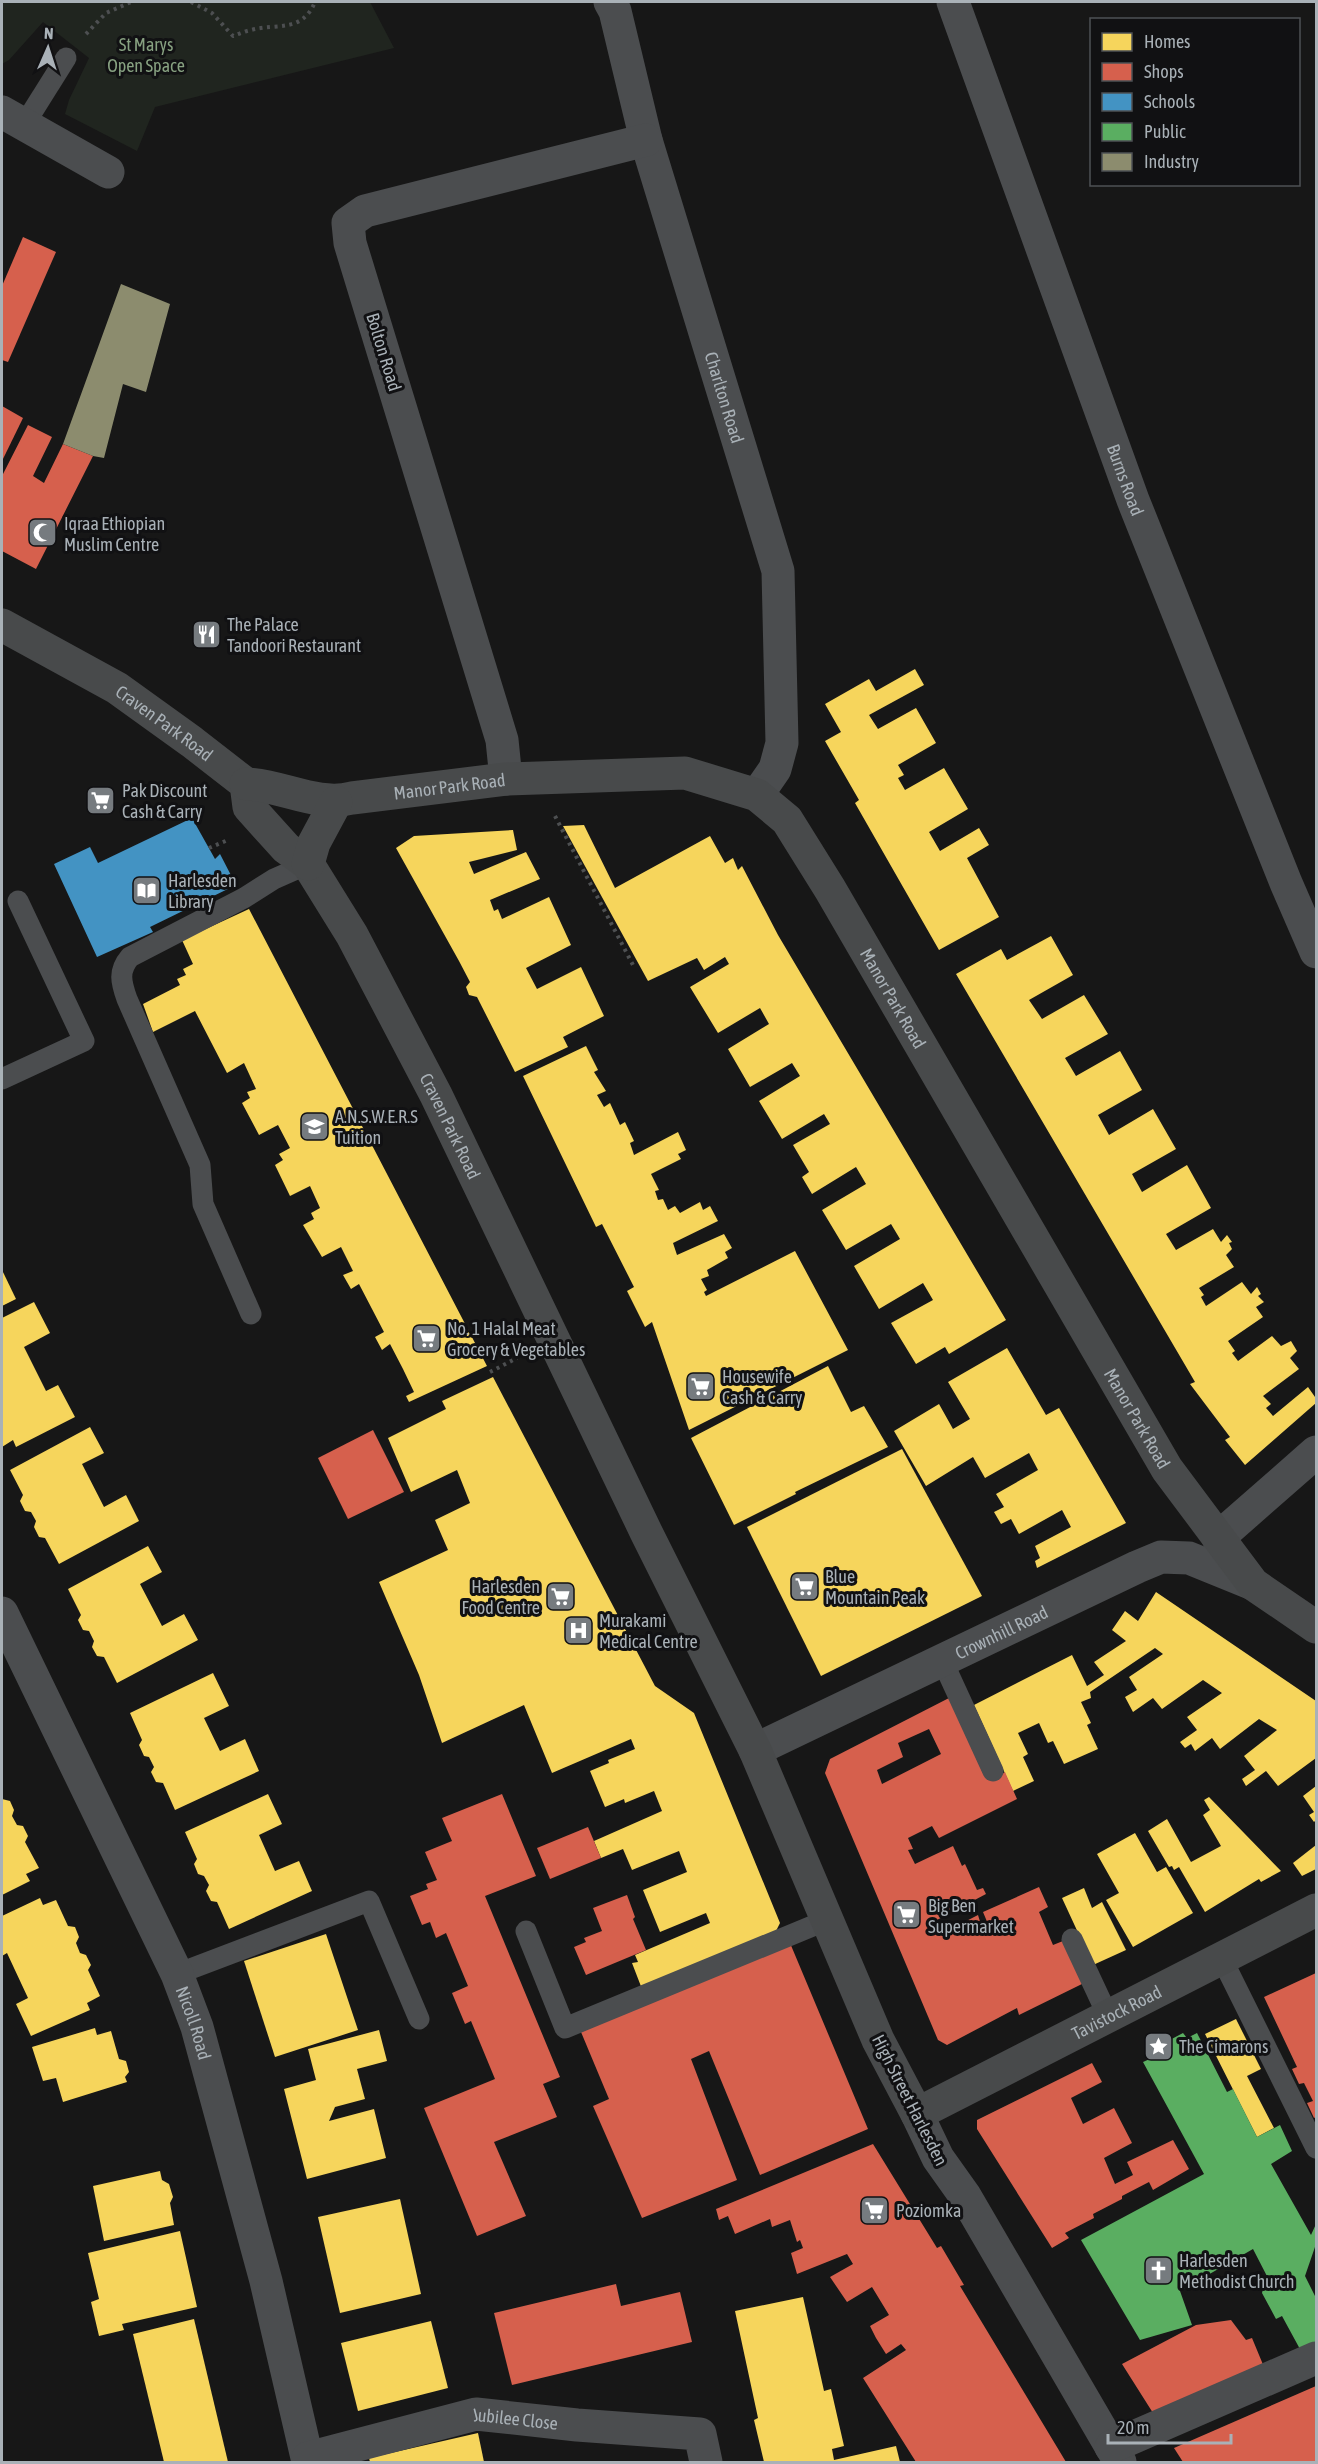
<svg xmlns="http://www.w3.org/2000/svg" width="1318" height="2464" viewBox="0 0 1318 2464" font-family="'Asap Condensed',sans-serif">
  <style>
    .green { fill: #20251f }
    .homes { fill: #f6d55c }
    .shops { fill: #d6604d; fill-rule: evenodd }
    .schools { fill: #4393c3 }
    .public { fill: #5aae61 }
    .industry { fill: #8c8c6e }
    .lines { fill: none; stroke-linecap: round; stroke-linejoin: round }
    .path { stroke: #4d4f51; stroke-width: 4; stroke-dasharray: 3 4.5; stroke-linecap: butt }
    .lane { stroke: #4b4d4f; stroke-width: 21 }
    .street { stroke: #4b4d4f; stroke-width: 33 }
    .primary { stroke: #484a4b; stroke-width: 33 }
    .labels { text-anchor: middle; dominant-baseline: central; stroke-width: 6; stroke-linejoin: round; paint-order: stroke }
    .park-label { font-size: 18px; fill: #87a181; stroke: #111113 }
    .street-label { font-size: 18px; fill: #a9b1b7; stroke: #111113 }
    .poi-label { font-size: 18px; fill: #a9b1b7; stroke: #111113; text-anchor: start }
  </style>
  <rect width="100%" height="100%" fill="#171717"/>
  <path class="green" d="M2,2H370L394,48L155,107L137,151L65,114L69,100L89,58L43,22L9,60L2,64Z"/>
  <g class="homes">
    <path d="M915,669L924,685L869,715L878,729L916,708L936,743L898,765L904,775L898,778L905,790L944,768L968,809L929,832L940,851L979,828L989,845L967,858L999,917L939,950L855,803L859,800L825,741L841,732L825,704L869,679L876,691Z"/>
    <path d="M584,825L615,888L710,836L725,863L733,858L738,870L742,866L778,935L1006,1320L949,1354L945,1347L916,1364L891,1323L933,1300L923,1283L879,1309L854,1266L900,1239L891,1224L846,1250L822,1210L866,1184L856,1167L812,1194L802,1177L809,1172L793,1145L830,1124L824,1114L782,1139L759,1101L800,1076L792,1063L750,1087L728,1049L769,1024L760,1008L718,1033L690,987L729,964L725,957L704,970L697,958L648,981L563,826Z"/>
    <path d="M513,830L517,850L469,862L474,874L526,852L540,879L490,900L494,911L498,909L502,919L549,897L571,945L526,968L537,989L581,967L604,1016L563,1037L568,1047L515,1072L477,997L469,995L466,987L470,982L459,961L396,848L414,836Z"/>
    <path d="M249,909L487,1366L409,1402L406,1396L414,1392L403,1369L390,1344L382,1350L375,1337L384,1332L359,1284L351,1289L343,1275L353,1271L341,1247L322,1257L303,1225L314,1219L311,1213L320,1208L310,1186L290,1196L275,1165L283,1160L279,1154L290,1148L278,1125L259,1135L242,1103L250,1098L247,1092L256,1089L244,1063L227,1073L195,1011L153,1032L143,1004L180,985L177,979L186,975L183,969L193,964L182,940Z"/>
    <path d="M1051,936L1073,975L1029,1000L1042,1019L1084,995L1108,1034L1065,1058L1070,1066L1076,1076L1120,1051L1142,1090L1098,1115L1109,1135L1153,1109L1176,1149L1132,1174L1142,1192L1187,1165L1211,1208L1166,1234L1176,1250L1213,1229L1221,1242L1227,1235L1232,1242L1229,1243L1232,1249L1226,1255L1234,1267L1199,1288L1204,1295L1201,1297L1206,1306L1242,1282L1251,1294L1257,1287L1261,1294L1258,1296L1264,1302L1256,1307L1263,1317L1228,1341L1235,1351L1232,1353L1238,1361L1272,1336L1281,1346L1291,1341L1297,1351L1290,1358L1299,1369L1263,1396L1271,1404L1266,1408L1273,1416L1308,1387L1315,1397L1316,1394V1403L1245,1465L1225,1440L1230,1437L1190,1384L1195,1382L956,974L1001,949L1007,960Z"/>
    <path d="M586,1046L598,1070L594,1072L606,1091L597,1095L604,1107L610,1103L620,1125L625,1122L634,1141L630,1143L634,1155L678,1132L686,1150L678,1154L681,1159L651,1174L659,1190L655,1191L658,1200L663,1199L668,1210L675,1206L680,1213L700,1202L703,1210L710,1206L718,1221L673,1243L677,1255L724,1234L732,1248L725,1252L728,1258L707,1270L709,1276L701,1279L707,1290L704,1292L706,1296L795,1251L848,1350L689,1430L652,1322L645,1327L627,1291L634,1287L602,1224L596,1227L523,1076Z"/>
    <path d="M2,1270L16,1299L2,1306Z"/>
    <path d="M34,1302L50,1333L24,1347L46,1391L58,1385L75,1417L16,1447L13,1440L2,1447V1318Z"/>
    <path d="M1007,1348L1046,1415L1059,1408L1126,1523L1037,1568L1035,1561L1040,1558L1035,1546L1071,1527L1062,1510L1019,1534L1011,1519L1001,1524L994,1512L1004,1507L996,1494L1038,1470L1029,1453L985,1478L973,1457L926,1486L894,1431L939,1404L953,1429L970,1419L948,1382Z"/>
    <path d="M828,1366L851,1412L864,1406L888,1447L795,1492L796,1494L734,1525L691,1438Z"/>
    <path d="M493,1377L655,1686L694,1713L780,1923L776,1931L642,1989L632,1963L638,1962L635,1955L710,1923L706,1913L660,1932L643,1890L687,1872L679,1851L632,1870L623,1849L601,1858L594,1841L662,1811L654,1791L625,1803L624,1799L605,1807L590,1771L609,1763L608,1760L635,1749L631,1739L552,1773L524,1705L442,1743L419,1675L379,1582L448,1550L435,1520L470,1503L457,1470L411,1492L388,1438L446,1409L442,1401Z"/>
    <path d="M90,1427L104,1453L82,1464L104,1507L126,1495L139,1521L59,1564L45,1538L39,1537L34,1527L36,1521L31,1512L25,1511L20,1501L23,1495L10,1470Z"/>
    <path d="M902,1449L982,1596L821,1676L747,1527Z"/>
    <path d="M148,1546L162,1572L140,1584L162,1626L184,1614L198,1640L117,1683L104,1657L97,1656L92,1647L94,1641L89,1631L83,1630L78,1620L81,1615L68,1589Z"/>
    <path d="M1156,1592L1316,1701V1758L1278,1786L1266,1771L1246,1786L1242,1779L1255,1770L1244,1756L1277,1730L1259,1719L1220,1749L1212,1738L1195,1751L1191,1744L1185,1748L1180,1742L1197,1730L1187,1717L1222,1693L1203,1680L1162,1709L1153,1698L1133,1712L1125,1697L1137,1690L1129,1677L1163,1654L1155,1648L1090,1692L1091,1698L1081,1702L1091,1723L1087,1725L1098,1749L1064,1764L1053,1741L1048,1743L1039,1723L1018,1733L1028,1754L1023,1757L1034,1781L1013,1791L974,1705L1072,1655L1087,1686L1104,1675L1094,1662L1126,1641L1112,1630L1125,1611L1138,1621Z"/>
    <path d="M213,1673L229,1706L204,1718L220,1751L245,1739L259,1771L175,1810L163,1783L156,1782L151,1772L154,1767L149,1757L144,1756L139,1745L142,1740L130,1713Z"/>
    <path d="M1316,1786V1820L1314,1822L1309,1815L1314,1812L1303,1796Z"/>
    <path d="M268,1794L282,1824L259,1835L275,1871L299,1861L312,1891L229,1929L217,1902L211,1901L206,1891L209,1885L204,1876L198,1874L194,1864L197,1859L185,1832Z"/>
    <path d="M1209,1797L1281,1871L1261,1882L1259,1879L1205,1912L1179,1867L1174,1870L1172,1866L1169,1867L1148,1831L1167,1819L1191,1862L1221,1846L1203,1815L1210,1810L1204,1800Z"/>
    <path d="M2,1799L10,1801L14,1810L12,1816L17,1825L23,1826L28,1836L25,1842L39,1868L26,1874L30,1881L2,1895Z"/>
    <path d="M1135,1833L1157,1872L1166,1867L1193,1913L1133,1947L1106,1900L1119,1893L1097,1854Z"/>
    <path d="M1316,1845V1869L1302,1876L1293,1863Z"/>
    <path d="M1084,1888L1092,1908L1102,1902L1126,1950L1093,1965L1062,1898Z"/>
    <path d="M40,1898L43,1905L56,1900L68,1926L75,1927L79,1937L76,1943L80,1953L86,1955L91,1965L88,1970L100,1996L87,2003L90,2010L31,2036L16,2004L28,1998L7,1953L2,1956V1916Z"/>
    <path d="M326,1934L358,2030L275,2057L244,1961Z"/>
    <path d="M1236,2019L1261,2069L1247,2076L1274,2128L1257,2137L1205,2034Z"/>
    <path d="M95,2028L97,2035L111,2031L119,2059L126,2061L129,2072L125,2077L127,2082L63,2102L56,2078L43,2081L32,2047Z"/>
    <path d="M379,2030L387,2061L357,2069L365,2099L335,2107L329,2121L374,2109L386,2158L307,2179L284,2089L316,2080L308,2049Z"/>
    <path d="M160,2171L162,2180L169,2184L173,2197L170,2203L174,2225L104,2241L93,2186Z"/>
    <path d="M400,2199L421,2294L340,2313L318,2217Z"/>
    <path d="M180,2231L197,2307L122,2324L124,2330L99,2336L91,2302L99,2299L88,2253Z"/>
    <path d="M803,2297L824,2391L831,2389L844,2446L832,2449L834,2460L896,2446L900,2462H764L754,2420L758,2418L735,2311Z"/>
    <path d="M194,2319L228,2462H164L133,2334Z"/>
    <path d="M431,2321L448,2388L358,2411L341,2343Z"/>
    <path d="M478,2433L484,2462H370L369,2458Z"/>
  </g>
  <g class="shops">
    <path d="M23,237L56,252L8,362L2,360V286Z"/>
    <path d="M2,406L23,418L2,461Z"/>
    <path d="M28,425L52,437L33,476L44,483L63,444L93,456L36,569L2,551V476Z"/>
    <path d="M373,1430L404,1492L348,1519L318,1458Z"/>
    <path d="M949,1698L983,1773L998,1777L1005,1772L1017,1799L939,1838L932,1826L908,1838L913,1849L908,1850L915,1864L953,1846L962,1866L965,1864L977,1890L983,1888L986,1894L935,1921L941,1934L978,1915L982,1928L988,1924L983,1912L1039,1887L1048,1907L1039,1912L1053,1945L1063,1941L1084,1983L1019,2015L1017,2008L947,2045L938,2040L825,1773L830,1759ZM929,1729L941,1754L882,1784L877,1770L903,1757L898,1743Z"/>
    <path d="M502,1794L536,1876L485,1896L560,2077L543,2084L557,2117L494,2142L526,2216L477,2236L424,2108L495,2079L471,2021L465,2024L452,1993L468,1986L446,1933L436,1938L430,1922L422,1925L410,1896L428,1889L426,1884L437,1880L425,1852L452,1841L442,1818Z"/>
    <path d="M588,1827L601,1858L550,1879L537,1848Z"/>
    <path d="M627,1895L635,1917L633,1919L646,1950L586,1975L574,1947L586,1942L584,1938L602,1931L593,1908Z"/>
    <path d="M790,1943L868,2129L760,2175L709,2051L691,2059L737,2180L642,2218L593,2106L609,2099L581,2032Z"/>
    <path d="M1316,1973V2117L1314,2118L1307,2103L1313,2101L1304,2083L1299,2084L1292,2069L1297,2067L1264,1997Z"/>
    <path d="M1092,2063L1102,2082L1071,2098L1083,2124L1114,2108L1132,2143L1104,2158L1115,2184L1133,2175L1127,2162L1173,2140L1189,2169L1153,2190L1149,2182L1122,2196V2199L1093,2214L1094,2218L1065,2233L1069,2238L1052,2248L977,2129V2120Z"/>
    <path d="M873,2144L937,2248L941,2246L964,2285L960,2286L1066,2462H916L863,2378L906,2350L901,2344L886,2354L876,2338L870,2326L889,2315L872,2287L847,2302L830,2277L853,2264L847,2254L797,2274L791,2253L803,2248L800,2240L797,2242L790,2220L772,2227L770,2219L735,2234L728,2216L719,2220L716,2209Z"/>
    <path d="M616,2284L621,2306L680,2292L692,2342L512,2385L494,2313Z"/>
    <path d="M1231,2320L1246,2340L1252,2338L1264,2367L1153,2413L1122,2364L1196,2325Z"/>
    <path d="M1316,2386V2462H1183L1174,2448Z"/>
  </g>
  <path class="schools" d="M192,818L215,859L220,854L236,885L150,927L153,932L97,957L54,864L90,847L98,863Z"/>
  <path class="public" d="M1183,2033L1187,2038L1197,2033L1227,2092L1233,2089L1257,2137L1280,2125L1292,2151L1271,2164L1311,2235L1316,2224V2244L1305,2276L1316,2298V2344L1301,2351L1282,2316L1276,2319L1262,2293L1264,2285L1270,2282L1253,2249L1180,2291L1192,2325L1140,2340L1081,2240L1204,2174L1143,2062L1152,2058L1149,2051Z"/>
  <path class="industry" d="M121,284L170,304L146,392L123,384L104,458L93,456L63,444Z"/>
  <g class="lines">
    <g class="path">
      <path d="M191,2L212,13L233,36C239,34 245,31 251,30C277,23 302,33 315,2"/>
      <path d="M86,34L106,13L131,2"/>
      <path d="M555,816L634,967"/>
      <path d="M209,848L228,840"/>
      <path d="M490,1372L517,1358"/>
    </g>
    <g class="lane">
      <path d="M24,125L66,58"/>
      <path d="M2,1079L84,1041L18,901"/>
      <path d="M251,1314L203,1204L200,1165L127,999C121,982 118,971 130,957L244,898L274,879L308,864"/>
      <path d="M942,1660L993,1771"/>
      <path d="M526,1931L565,2028L827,1920"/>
      <path d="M1072,1939L1108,2016"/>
      <path d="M1222,1959L1316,2148"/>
      <path d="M177,1974L369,1901L419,2019"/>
    </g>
    <g class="street">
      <path id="s1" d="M610,2L615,11L646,140L778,571L782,743L775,769L757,795"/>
      <path id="s2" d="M953,2L1133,500L1286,883L1316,952"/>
      <path d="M2,112L108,172"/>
      <path d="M506,779L502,740L350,243L348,223L365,211L646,140"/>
      <path d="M1218,1538L1316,1452"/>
      <path id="s3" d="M2,1613L177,1974L197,2027L266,2281L308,2462"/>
      <path id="s4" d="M755,1750L1137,1567L1161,1557L1189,1558L1253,1584"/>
      <path d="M917,2114L938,2158L965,2196L1120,2462"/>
      <path d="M1111,2447L1316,2358"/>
      <path id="s5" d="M308,2458L476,2414L577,2425L700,2434L706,2462"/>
    </g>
    <g class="primary">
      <path id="s6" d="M2,625L117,688L192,742L246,784L249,807L286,848L308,864L352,935L436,1095L646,1532L755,1750L878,2040L917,2114L1316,1910"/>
      <path id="s7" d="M246,784C281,785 317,807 352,798L506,779L685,773L757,795L787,820L830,889L1167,1469L1253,1584L1316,1627"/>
      <path d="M308,864L314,843L336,802"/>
    </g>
  </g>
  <defs>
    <symbol id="mosque-square" viewBox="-11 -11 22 22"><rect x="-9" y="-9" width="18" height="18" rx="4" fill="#767b7f" stroke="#111113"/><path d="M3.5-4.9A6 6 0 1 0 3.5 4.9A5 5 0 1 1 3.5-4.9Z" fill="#fff"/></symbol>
    <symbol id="restaurant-square" viewBox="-11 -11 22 22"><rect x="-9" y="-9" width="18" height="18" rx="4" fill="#767b7f" stroke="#111113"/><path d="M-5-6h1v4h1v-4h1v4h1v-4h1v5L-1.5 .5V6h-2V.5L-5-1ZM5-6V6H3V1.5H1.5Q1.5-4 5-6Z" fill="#fff"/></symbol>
    <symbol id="supermarket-square" viewBox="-11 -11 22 22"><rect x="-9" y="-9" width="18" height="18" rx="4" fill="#767b7f" stroke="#111113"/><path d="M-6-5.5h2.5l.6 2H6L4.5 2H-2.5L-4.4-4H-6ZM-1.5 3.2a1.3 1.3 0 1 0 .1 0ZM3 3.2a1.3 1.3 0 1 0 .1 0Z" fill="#fff"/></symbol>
    <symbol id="library-square" viewBox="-11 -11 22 22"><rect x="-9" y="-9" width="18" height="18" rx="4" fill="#767b7f" stroke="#111113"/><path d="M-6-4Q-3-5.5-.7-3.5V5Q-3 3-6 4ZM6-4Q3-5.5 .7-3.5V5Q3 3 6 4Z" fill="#fff"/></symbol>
    <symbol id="university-square" viewBox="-11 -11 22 22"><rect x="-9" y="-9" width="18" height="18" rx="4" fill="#767b7f" stroke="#111113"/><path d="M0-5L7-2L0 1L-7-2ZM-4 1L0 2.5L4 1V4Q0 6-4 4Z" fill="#fff"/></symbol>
    <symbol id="hospital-square" viewBox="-11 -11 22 22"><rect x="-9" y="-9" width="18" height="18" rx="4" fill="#767b7f" stroke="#111113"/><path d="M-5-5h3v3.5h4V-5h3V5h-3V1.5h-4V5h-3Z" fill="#fff"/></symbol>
    <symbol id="sight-square" viewBox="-11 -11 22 22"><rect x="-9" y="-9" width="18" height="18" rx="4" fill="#767b7f" stroke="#111113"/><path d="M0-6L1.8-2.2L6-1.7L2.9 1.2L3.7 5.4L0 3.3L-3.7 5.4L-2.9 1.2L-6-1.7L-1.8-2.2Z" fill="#fff"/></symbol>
    <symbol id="church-square" viewBox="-11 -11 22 22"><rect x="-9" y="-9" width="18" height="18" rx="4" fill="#767b7f" stroke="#111113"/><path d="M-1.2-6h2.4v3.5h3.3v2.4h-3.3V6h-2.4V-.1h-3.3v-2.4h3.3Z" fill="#fff"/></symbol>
  </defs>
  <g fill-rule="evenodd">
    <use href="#mosque-square" x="26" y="516" width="33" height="33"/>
    <use href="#restaurant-square" x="190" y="618" width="33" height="33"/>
    <use href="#supermarket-square" x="84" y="784" width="33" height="33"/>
    <use href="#library-square" x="130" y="874" width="33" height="33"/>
    <use href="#university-square" x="298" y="1110" width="33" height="33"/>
    <use href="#supermarket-square" x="410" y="1322" width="33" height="33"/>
    <use href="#supermarket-square" x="684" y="1370" width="33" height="33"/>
    <use href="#supermarket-square" x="788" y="1570" width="33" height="33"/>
    <use href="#supermarket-square" x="544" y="1580" width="33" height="33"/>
    <use href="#hospital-square" x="562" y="1614" width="33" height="33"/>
    <use href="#supermarket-square" x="890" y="1898" width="33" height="33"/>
    <use href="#sight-square" x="1142" y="2030" width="33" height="33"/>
    <use href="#supermarket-square" x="858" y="2194" width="33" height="33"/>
    <use href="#church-square" x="1142" y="2254" width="33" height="33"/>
  </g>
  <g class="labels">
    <g class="park-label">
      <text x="146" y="44">St Marys<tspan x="146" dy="21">Open Space</tspan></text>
    </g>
    <g class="street-label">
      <text transform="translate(384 352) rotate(73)">Bolton Road</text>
      <text stroke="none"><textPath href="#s1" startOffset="412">Charlton Road</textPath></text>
      <text stroke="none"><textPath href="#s2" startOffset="508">Burns Road</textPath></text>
      <text stroke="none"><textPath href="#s6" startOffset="190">Craven Park Road</textPath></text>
      <text stroke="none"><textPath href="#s7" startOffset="206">Manor Park Road</textPath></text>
      <text stroke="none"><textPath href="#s7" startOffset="764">Manor Park Road</textPath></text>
      <text stroke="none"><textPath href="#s6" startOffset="696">Craven Park Road</textPath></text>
      <text stroke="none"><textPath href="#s7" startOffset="1250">Manor Park Road</textPath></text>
      <text stroke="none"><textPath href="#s4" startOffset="273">Crownhill Road</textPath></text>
      <text stroke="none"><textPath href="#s6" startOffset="2013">Tavistock Road</textPath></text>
      <text stroke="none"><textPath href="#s3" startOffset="453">Nicoll Road</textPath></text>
      <text transform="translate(910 2100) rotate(63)">High Street Harlesden</text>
      <text stroke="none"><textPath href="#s5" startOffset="213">Jubilee Close</textPath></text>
    </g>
    <g class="poi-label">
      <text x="64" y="523">Iqraa Ethiopian<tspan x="64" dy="21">Muslim Centre</tspan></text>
      <text x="227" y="624">The Palace<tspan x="227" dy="21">Tandoori Restaurant</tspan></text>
      <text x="122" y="790">Pak Discount<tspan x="122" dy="21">Cash &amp; Carry</tspan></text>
      <text x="168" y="880">Harlesden<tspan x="168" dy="21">Library</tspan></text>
      <text x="335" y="1116">A.N.S.W.E.R.S<tspan x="335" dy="21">Tuition</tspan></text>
      <text x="447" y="1328">No. 1 Halal Meat<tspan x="447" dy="21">Grocery &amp; Vegetables</tspan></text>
      <text x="722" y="1376">Housewife<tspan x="722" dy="21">Cash &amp; Carry</tspan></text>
      <text x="825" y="1576">Blue<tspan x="825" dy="21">Mountain Peak</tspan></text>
      <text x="540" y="1586" text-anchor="end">Harlesden<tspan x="540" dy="21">Food Centre</tspan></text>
      <text x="599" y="1620">Murakami<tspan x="599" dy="21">Medical Centre</tspan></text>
      <text x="928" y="1905">Big Ben<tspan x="928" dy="21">Supermarket</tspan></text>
      <text x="1179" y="2046">The Cimarons</text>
      <text x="896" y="2210">Poziomka</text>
      <text x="1179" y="2260">Harlesden<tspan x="1179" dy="21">Methodist Church</tspan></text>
    </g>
  </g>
  <rect width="1318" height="2464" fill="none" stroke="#a9b1b7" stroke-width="6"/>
  <rect x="1090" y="18" width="210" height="168" fill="#111113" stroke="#4e5155" stroke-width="1.5"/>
  <rect x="1102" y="33" width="30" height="18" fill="#f6d55c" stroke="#4e5155" stroke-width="1.5"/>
  <text x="1144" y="48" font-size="18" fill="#a9b1b7">Homes</text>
  <rect x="1102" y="63" width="30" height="18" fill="#d6604d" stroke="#4e5155" stroke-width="1.5"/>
  <text x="1144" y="78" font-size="18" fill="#a9b1b7">Shops</text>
  <rect x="1102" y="93" width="30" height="18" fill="#4393c3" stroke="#4e5155" stroke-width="1.5"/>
  <text x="1144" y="108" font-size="18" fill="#a9b1b7">Schools</text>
  <rect x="1102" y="123" width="30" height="18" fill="#5aae61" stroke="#4e5155" stroke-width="1.5"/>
  <text x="1144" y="138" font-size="18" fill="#a9b1b7">Public</text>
  <rect x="1102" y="153" width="30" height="18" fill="#8c8c6e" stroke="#4e5155" stroke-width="1.5"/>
  <text x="1144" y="168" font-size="18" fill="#a9b1b7">Industry</text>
  <g transform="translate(48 48) rotate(3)" stroke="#111113" stroke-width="4.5" paint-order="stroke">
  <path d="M0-4.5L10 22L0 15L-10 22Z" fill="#a9b1b7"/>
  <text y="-9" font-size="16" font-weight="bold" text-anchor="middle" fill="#a9b1b7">N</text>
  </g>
  <path d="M1108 2434v9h123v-9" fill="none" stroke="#a9b1b7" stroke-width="3"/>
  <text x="1117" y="2434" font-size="18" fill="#a9b1b7" stroke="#111113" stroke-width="4.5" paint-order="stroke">20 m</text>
</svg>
